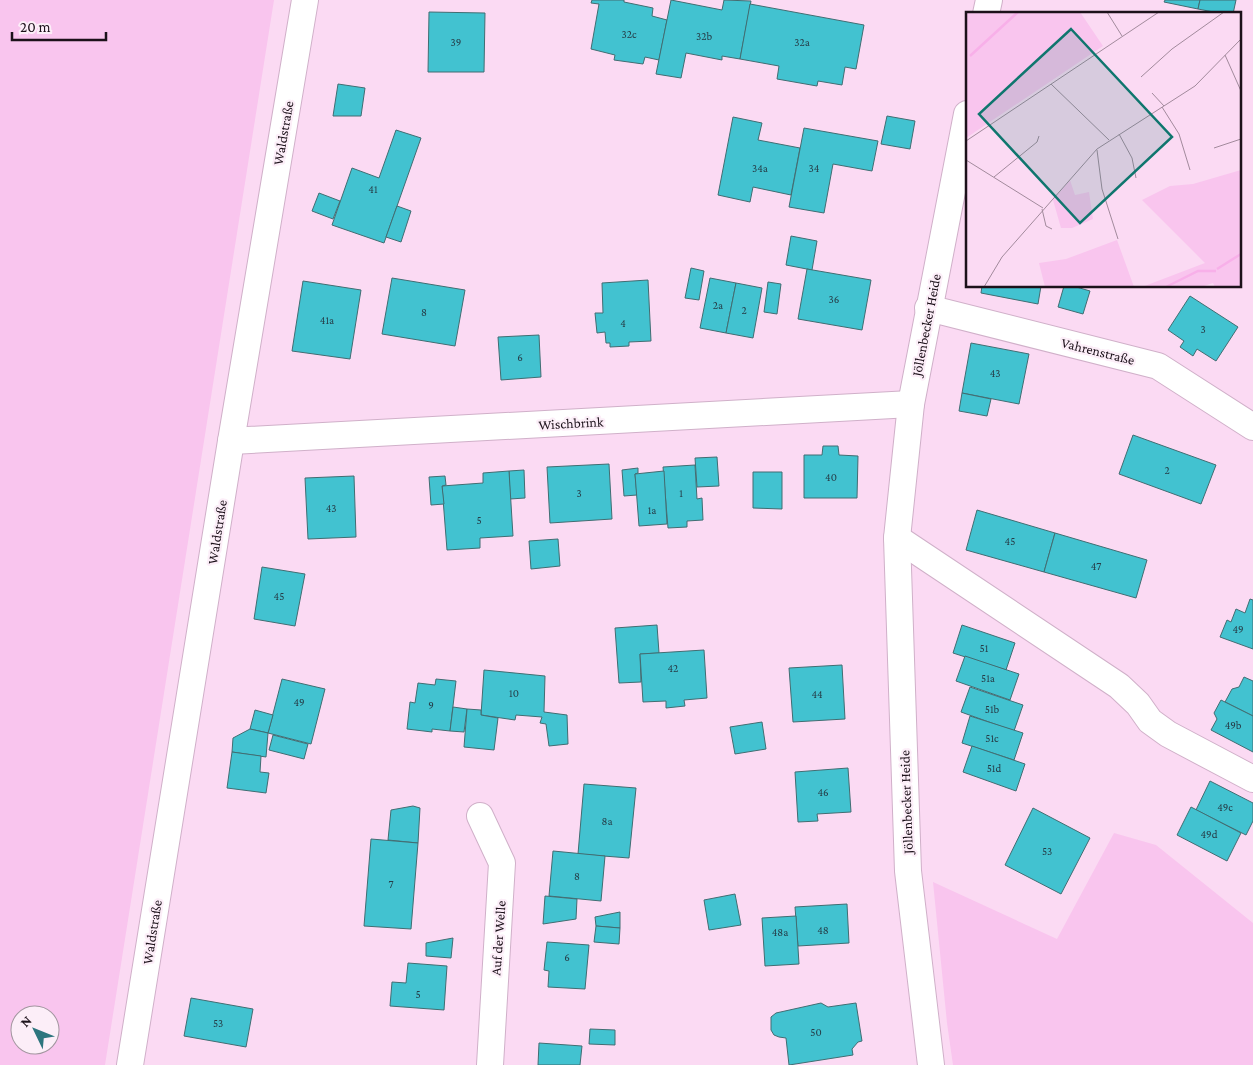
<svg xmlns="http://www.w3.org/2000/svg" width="1253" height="1065" viewBox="0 0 1253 1065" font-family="'Crimson Pro',serif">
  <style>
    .green { fill: #f9c5ee; fill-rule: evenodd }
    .building { fill: #42c2d0; stroke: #416d72 }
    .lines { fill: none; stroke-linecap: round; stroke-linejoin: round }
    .minor-casing { stroke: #d0b0c9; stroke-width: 28 }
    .minor { stroke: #fff; stroke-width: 26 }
    .labels { text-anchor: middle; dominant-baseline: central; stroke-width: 4.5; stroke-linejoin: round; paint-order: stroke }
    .number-label { font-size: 11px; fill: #263d48 }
    .street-label { font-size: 14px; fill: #1c111a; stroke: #fceef8 }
    .inset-river { fill: none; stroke: #f8b0e9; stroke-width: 2.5 }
    .inset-road { fill: none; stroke: #a28a9c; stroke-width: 1 }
    .view { fill: #0f766e; fill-opacity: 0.15; stroke: #0f766e; stroke-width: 2.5 }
    .inset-edge { fill: none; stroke: #1c111a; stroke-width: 2.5 }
  </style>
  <rect width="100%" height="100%" fill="#fbdaf3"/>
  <g class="green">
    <path d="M0,0H274L105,1065H0ZM20,1015H50V1045H20Z"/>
    <path d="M1114,833L1156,845L1253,923V1065H953L947,1023L933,882L1057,939Z"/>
  </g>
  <g class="building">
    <path d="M592,0H624V2L653,8L652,16L667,20L659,60L645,57L643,64L614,60L615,55L591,49L599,4L591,3Z"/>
    <path d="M671,0L722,10L724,0L751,1L740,59L722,56V60L686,53L681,78L656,74Z"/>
    <path d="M1165,0H1200L1198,9L1164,2Z"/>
    <path d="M1200,0H1236L1233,14H1224L1198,9Z"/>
    <path d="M750,4L864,25L856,69L845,67L842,85L818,81L817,86L777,79L779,66L740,59Z"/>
    <path d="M429,12L485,13L484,72H428Z"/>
    <path d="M338,84L365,88L361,116H333Z"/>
    <path d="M887,116L915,121L910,149L881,144Z"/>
    <path d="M733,117L762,123L758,140L800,148L791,195L753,187L750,202L718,195Z"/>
    <path d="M804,128L878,141L872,171L833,164L824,213L789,207Z"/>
    <path d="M396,130L421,138L384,243L332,225L352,168L379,178Z"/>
    <path d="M319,193L340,201L333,219L312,211Z"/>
    <path d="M397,206L411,211L401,242L386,237Z"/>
    <path d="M791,236L817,241L812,270L786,265Z"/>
    <path d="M691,268L704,271L699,300L685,298Z"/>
    <path d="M807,269L871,280L862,330L798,319Z"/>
    <path d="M392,278L465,290L455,346L382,334Z"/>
    <path d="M710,278L736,283L726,333L700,328Z"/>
    <path d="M648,280L651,341L629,342V346L610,347V343H606L605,332L597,333L595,313H603L602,283Z"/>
    <path d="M303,281L361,290L350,359L292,351Z"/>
    <path d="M768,282L781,284L777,314L764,312Z"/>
    <path d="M736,283L762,288L753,338L726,333Z"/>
    <path d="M982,286H1041L1038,304L981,293Z"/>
    <path d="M1064,286H1073L1090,291L1083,314L1058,307Z"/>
    <path d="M1190,296L1238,327L1216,361L1197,349L1193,356L1180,347L1184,341L1168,330Z"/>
    <path d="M539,335L541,377L501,380L498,337Z"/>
    <path d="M971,343L1029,354L1019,404L962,393Z"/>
    <path d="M962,393L991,399L987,416L959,411Z"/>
    <path d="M1133,435L1216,465L1201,504L1119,474Z"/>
    <path d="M823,446H838L839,455L858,456L857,498H804V455H822Z"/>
    <path d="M717,457L719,486L697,487L695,458Z"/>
    <path d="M609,464L612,519L550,523L547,467Z"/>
    <path d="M695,465L697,499L702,498L703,520L687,521V527L668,528L663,467Z"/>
    <path d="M638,468V473L635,474L637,495L624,496L622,470Z"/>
    <path d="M524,470L525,498L510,499L509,471Z"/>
    <path d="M509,471L513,536L480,538V548L447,550L442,486L483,483V473Z"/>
    <path d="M664,471L667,524L639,526L635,474Z"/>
    <path d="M753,472H782V509L753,508Z"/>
    <path d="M354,476L356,537L308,539L305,478Z"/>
    <path d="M445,476L446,485L442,486L444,504L431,505L429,477Z"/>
    <path d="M977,510L1055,533L1044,572L966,550Z"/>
    <path d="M1055,533L1147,560L1136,598L1044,572Z"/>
    <path d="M558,539L560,566L531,569L529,541Z"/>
    <path d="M262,567L305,574L295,626L254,619Z"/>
    <path d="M1250,599L1253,600V649L1220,637L1227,620L1231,622L1236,609L1245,613Z"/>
    <path d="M657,625L659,653L640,654L641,682L619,683L615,628Z"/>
    <path d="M962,625L1015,643L1006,670L953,653Z"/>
    <path d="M704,650L707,698L684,700L685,706L666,708V701L643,702L640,654Z"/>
    <path d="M965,656L1019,674L1010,700L956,681Z"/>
    <path d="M842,665L845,719L793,722L789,668Z"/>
    <path d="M484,670L545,676L544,712L567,715L568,744L549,746L546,724L540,723L542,717L516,715L515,720L481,715Z"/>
    <path d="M1244,677L1253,681V716L1225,702L1232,689L1239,687Z"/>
    <path d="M282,679L325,689L311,744L268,733Z"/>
    <path d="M436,679L456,681L450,731L432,729V732L407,729L410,702L415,703L418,683L435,685Z"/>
    <path d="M970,687L1023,705L1014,731L961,712Z"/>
    <path d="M1221,700L1253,716V752L1211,730L1217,719L1214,713Z"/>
    <path d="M453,707L467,709L464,732L450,731Z"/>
    <path d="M467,709L481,710V715L498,718L494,750L464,747Z"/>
    <path d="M255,710L273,715L268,733L250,729Z"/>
    <path d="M970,716L1023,733L1014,760L962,743Z"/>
    <path d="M762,722L766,749L735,754L730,727Z"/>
    <path d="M250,729L268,733L266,757L232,752L233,738Z"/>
    <path d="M273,735L308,744L304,759L269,750Z"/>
    <path d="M972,746L1025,764L1016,791L963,772Z"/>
    <path d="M232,752L261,756L260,772L269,773L266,793L227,788Z"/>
    <path d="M848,768L851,812L817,814L818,821L798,822L795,772Z"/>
    <path d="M1210,781L1253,803V821L1246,835L1196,810Z"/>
    <path d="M584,784L636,788L629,858L578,854Z"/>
    <path d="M413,806L420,808L418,843L388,840L391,810Z"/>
    <path d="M1191,807L1241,833L1227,861L1177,835Z"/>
    <path d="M1033,808L1090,838L1061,894L1005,865Z"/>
    <path d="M371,839L418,843L411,929L364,926Z"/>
    <path d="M553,851L605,856L601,901L549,896Z"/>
    <path d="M735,894L741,925L709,930L704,900Z"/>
    <path d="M545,896L577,899L576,919L543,924Z"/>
    <path d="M847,904L849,943L798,946L795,907Z"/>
    <path d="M620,912V928L596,926L595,917Z"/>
    <path d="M796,916L799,964L765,966L762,918Z"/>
    <path d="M596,926L620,928L619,944L594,942Z"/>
    <path d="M453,938L451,958L426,956V943Z"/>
    <path d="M547,942L589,945L585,989L548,987L549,971L544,970Z"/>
    <path d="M408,963L447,966L444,1010L390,1006L392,982L406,983Z"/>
    <path d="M191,998L253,1009L246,1047L184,1036Z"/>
    <path d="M821,1003L828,1007L856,1003L862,1041L858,1042L852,1049L853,1055L789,1065L786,1038L779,1037L774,1035L771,1030V1017L776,1013Z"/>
    <path d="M590,1029L615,1030V1045L589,1044Z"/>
    <path d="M539,1043L582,1046L580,1065H538Z"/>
  </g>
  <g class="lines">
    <defs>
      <g id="minor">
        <path d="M986,14L989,0"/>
        <path d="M928,308L1158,366L1253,427"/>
        <path d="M231,441L911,404"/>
        <path d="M897,538L1119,686L1138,704L1150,721L1168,734L1253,779"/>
        <path d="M480,816L502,863L490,1065"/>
        <path d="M130,1065L231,441L305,0"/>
        <path d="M931,1065L908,871L897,538L911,404L967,114"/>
      </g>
    </defs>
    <use href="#minor" class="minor-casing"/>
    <use href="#minor" class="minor"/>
  </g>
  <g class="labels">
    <g class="number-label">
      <text x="629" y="34">32c</text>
      <text x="704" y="36">32b</text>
      <text x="456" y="42">39</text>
      <text x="802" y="42">32a</text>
      <text x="760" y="168">34a</text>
      <text x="814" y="168">34</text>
      <text x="373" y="189">41</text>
      <text x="834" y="299">36</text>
      <text x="718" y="305">2a</text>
      <text x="744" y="310">2</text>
      <text x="424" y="312">8</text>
      <text x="327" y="320">41a</text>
      <text x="623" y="323">4</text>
      <text x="1203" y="329">3</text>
      <text x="520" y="357">6</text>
      <text x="995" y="373">43</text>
      <text x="1167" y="470">2</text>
      <text x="831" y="477">40</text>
      <text x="579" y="493">3</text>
      <text x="681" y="493">1</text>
      <text x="331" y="508">43</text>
      <text x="652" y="510">1a</text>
      <text x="479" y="520">5</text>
      <text x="1010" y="541">45</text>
      <text x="1096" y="566">47</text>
      <text x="279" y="596">45</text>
      <text x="1238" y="629">49</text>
      <text x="984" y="648">51</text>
      <text x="673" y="668">42</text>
      <text x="988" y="678">51a</text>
      <text x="514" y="693">10</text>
      <text x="817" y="694">44</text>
      <text x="299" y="702">49</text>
      <text x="431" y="705">9</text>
      <text x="992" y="709">51b</text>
      <text x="1233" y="725">49b</text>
      <text x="992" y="738">51c</text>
      <text x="994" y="768">51d</text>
      <text x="823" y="792">46</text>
      <text x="1225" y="807">49c</text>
      <text x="607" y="821">8a</text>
      <text x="1209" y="834">49d</text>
      <text x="1047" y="851">53</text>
      <text x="577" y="876">8</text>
      <text x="391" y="884">7</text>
      <text x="823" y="930">48</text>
      <text x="780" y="932">48a</text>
      <text x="567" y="957">6</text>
      <text x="418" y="994">5</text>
      <text x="218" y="1023">53</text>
      <text x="816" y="1032">50</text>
    </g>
    <g class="street-label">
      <text transform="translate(283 133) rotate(-80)">Waldstraße</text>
      <text transform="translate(926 325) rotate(-79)">Jöllenbecker Heide</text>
      <text transform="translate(1098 351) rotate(14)">Vahrenstraße</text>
      <text transform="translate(571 423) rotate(-3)">Wischbrink</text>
      <text transform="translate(217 532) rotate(-81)">Waldstraße</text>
      <text transform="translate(906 802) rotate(-92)">Jöllenbecker Heide</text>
      <text transform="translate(152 932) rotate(-81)">Waldstraße</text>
      <text transform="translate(498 938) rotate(-86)">Auf der Welle</text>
    </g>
  </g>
  <g transform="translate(966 12)">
    <rect width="275" height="275" fill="#fbdaf3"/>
    <path d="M0,0H114L137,34L0,126ZM275,158V275H249L247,271L235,275H176L239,251L176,188L204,174L227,172ZM104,168L109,183L123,180L127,207L106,216H95L87,188ZM151,228L168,275H79L73,251L100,247Z" fill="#f9c5ee"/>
    <path class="inset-river" d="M4,44L52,0M251,257L275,242M200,275L232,259H250"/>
    <path class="inset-road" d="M141,0L156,24M259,43L275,79M175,65L206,37L258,0M85,72L143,128M186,81L198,94M196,95L213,122L224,158M153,122L166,146L170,166M0,129L193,0M248,136L275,127M131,138L136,177L152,227M0,148L77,196M28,165L71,130L73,124M76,197L80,214L86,217M18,275L36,245L131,137L229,74L275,27"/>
    <path class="view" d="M105,17L206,125L114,211L13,102Z"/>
    <rect width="275" height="275" class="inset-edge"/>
  </g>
  <g transform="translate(35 1030) rotate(313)"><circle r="24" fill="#fceef8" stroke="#a2969f"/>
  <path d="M0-4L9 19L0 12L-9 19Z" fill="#2d757e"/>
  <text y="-8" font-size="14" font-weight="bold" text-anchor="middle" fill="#1c111a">N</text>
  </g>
  <path d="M12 32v8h94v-8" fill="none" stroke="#1c111a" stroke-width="2.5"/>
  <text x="20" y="32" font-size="15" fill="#1c111a" stroke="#fceef8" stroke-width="4" paint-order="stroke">20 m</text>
</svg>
